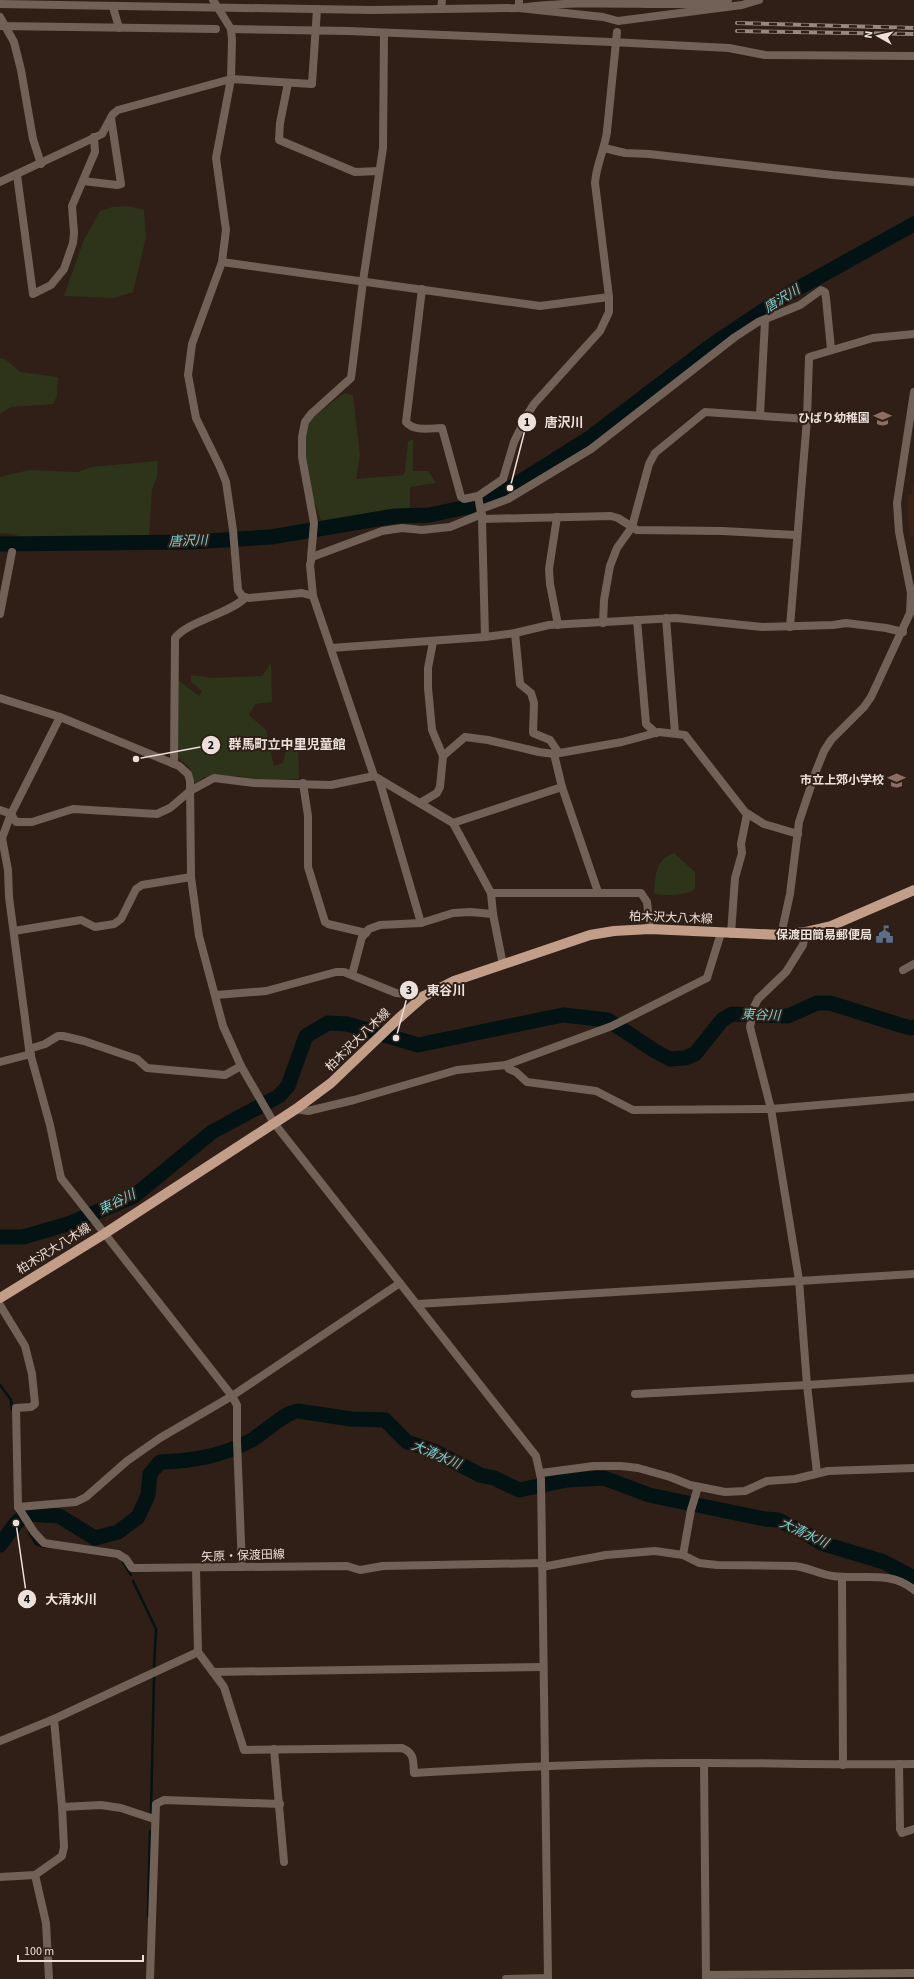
<svg xmlns="http://www.w3.org/2000/svg" width="914" height="1979" viewBox="0 0 914 1979" font-family="'Source Sans 3','Noto Sans JP',sans-serif">
  <style>
    .built { fill: #392316 }
    .green { fill: #2d341a }
    .lines { fill: none; stroke-linecap: round; stroke-linejoin: round }
    .stream { stroke: #031314; stroke-width: 2.5 }
    .river { stroke: #031314; stroke-width: 15 }
    .minor { stroke: #726157; stroke-width: 8 }
    .major { stroke: #c29e89; stroke-width: 10 }
    .rail-casing { stroke: #968981; stroke-width: 4 }
    .rail { stroke: #2f1f16; stroke-width: 2.5; stroke-dasharray: 8; stroke-linecap: butt }
    .minor-bridge { stroke: #726157; stroke-width: 8 }
    .labels { text-anchor: middle; dominant-baseline: central; stroke-width: 4; stroke-linejoin: round; paint-order: stroke }
    .poi-label { font-size: 12px; font-weight: bold; fill: #ebe0da; stroke: #2f1f16; text-anchor: end }
    .street-label { font-size: 12px; fill: #ebe0da; stroke: #2f1f16 }
    .water-label { font-size: 13px; font-style: italic; fill: #73d2d5; stroke: #2f1f16 }
    .leader { fill: none; stroke: #ebe0da; stroke-width: 1.5 }
    .callout-dot { fill: #ebe0da; stroke: #2f1f16; stroke-width: 1.5 }
    .mark-label { font-size: 12px; text-anchor: middle; font-weight: bold; fill: #111 }
    .callout-label { font-size: 13px; text-anchor: middle; font-weight: bold; fill: #ebe0da; stroke: #2f1f16; stroke-width: 4; stroke-linejoin: round; paint-order: stroke }
  </style>
  <rect width="100%" height="100%" fill="#2f1f16"/>
  <path class="built" d="M914,481V536L910,537L908,521V495H912Z"/>
  <g class="green">
    <path d="M128,206L144,210L146,237L133,292L114,298L64,296L83,242L100,211L112,207Z"/>
    <path d="M0,358L5,359L20,372L58,377L57,396L53,404L11,407L0,414Z"/>
    <path d="M344,393L353,395L360,455L356,479L403,475L405,472L408,442L413,439V471H428L436,483L410,487V508L366,523L324,528L312,496L305,461V437L308,421Z"/>
    <path d="M158,461L157,477L152,489L149,539L95,544L39,546L14,534L0,533V477L29,470L78,472L91,467Z"/>
    <path d="M271,663L272,702L255,704L249,715L266,730L274,766L283,763L287,744L298,745L299,779L253,780L239,776L204,777L195,784L190,768L176,756L178,680L199,696L202,691L191,682V675L213,678L262,676Z"/>
    <path d="M674,853L695,872V889C688,895 663,897 654,893C656,875 654,861 674,853Z"/>
  </g>
  <g class="lines">
    <g class="stream">
      <path d="M0,1385L11,1400L12,1410"/>
      <path d="M29,1532L36,1544L45,1547"/>
      <path d="M122,1560L131,1575"/>
      <path d="M133,1581L156,1629L154,1667"/>
      <path d="M151,1812L154,1676"/>
      <path d="M148,1916L150,1831"/>
    </g>
    <g class="river">
      <path d="M0,544L190,542L271,537L395,516L429,515L472,506L484,502L510,488L591,437L712,345L788,294L914,224"/>
      <path d="M0,1237H23L71,1223L134,1196L212,1132L279,1096L288,1086L306,1036L328,1023L347,1024L418,1045L563,1015L608,1020L655,1051L670,1059L685,1058L695,1054L722,1020L732,1014L788,1016L817,1003H830L900,1025L911,1028L914,1027"/>
      <path d="M0,1545L16,1523L26,1514L59,1516L95,1538L118,1532L138,1517L148,1495L150,1474L160,1462C194,1461 222,1456 252,1440C265,1432 285,1412 298,1411L351,1419L385,1420L407,1442L434,1451L480,1475L494,1478L519,1490L567,1480L604,1478L649,1495L765,1519L778,1520L805,1533L821,1543L884,1562L914,1578"/>
    </g>
    <g class="minor">
      <path d="M213,0L231,29L232,40L231,79L216,158L226,230L222,262L192,344L188,375L196,418L220,467L226,482L233,530L238,590L242,596L249,598L302,593L313,596L374,776L453,823L491,893L493,914L503,965"/>
      <path d="M519,0V8L603,17L618,21L742,5L759,0"/>
      <path d="M0,4L372,10L519,8C574,0 636,5 692,4C704,4 717,1 728,0"/>
      <path d="M113,7L119,28"/>
      <path d="M441,9L442,0"/>
      <path d="M0,17L14,42L21,70L33,139L41,164"/>
      <path d="M0,26L216,29"/>
      <path d="M231,29L349,31L611,42L729,48L765,55L914,56"/>
      <path d="M288,83L280,123L279,140L355,172L379,171"/>
      <path d="M604,148L625,153L649,154L833,175L914,182"/>
      <path d="M17,175L33,294L51,285L64,269L73,243L74,233L72,206L95,152L94,137"/>
      <path d="M83,181L117,185L121,184L111,118"/>
      <path d="M0,182L102,134L113,114L118,110L231,79L312,84L317,9"/>
      <path d="M222,262L540,306L609,297"/>
      <path d="M422,289L406,422C414,432 431,428 442,428L461,497L464,499L478,496"/>
      <path d="M760,415L765,321"/>
      <path d="M481,509L508,499L591,449L735,337L758,322L800,305L821,290L825,292L826,298L831,349"/>
      <path d="M557,517L549,569L550,584L558,625"/>
      <path d="M482,519L611,516L618,518L637,530L723,531L796,535"/>
      <path d="M311,558L314,523L302,457V437L305,422L311,414L351,378L363,281L383,148L384,34"/>
      <path d="M313,596L310,565L312,557L382,531L402,528L422,530L450,527L482,514"/>
      <path d="M0,614L12,552"/>
      <path d="M666,618L675,733"/>
      <path d="M637,620L646,724L656,733"/>
      <path d="M603,623L604,600L610,566L617,548L632,527L649,464L655,453L705,412L807,419"/>
      <path d="M790,627L807,419L809,357L873,338L914,334"/>
      <path d="M515,633L520,684L531,693L534,703L533,733L550,740L558,752"/>
      <path d="M485,637L482,519L478,496L503,479L514,442L527,415L534,404L600,331L609,312V297L595,183C596,165 605,149 607,131"/>
      <path d="M331,648L485,637L515,633L549,625L676,618L762,627L833,625L846,623L886,628L903,632"/>
      <path d="M0,698L60,717L179,766L188,774L190,781L191,877L199,936L223,1026L241,1066L274,1123L536,1456L541,1479L548,1979"/>
      <path d="M60,717L11,814L2,838L8,870L9,897L29,1049L50,1125L61,1178L232,1396L237,1405V1441L242,1567"/>
      <path d="M554,754L562,787L598,892"/>
      <path d="M443,756L465,737L488,740L539,752L554,754L622,742L659,732L685,735L745,812L764,824L798,834"/>
      <path d="M174,764L175,638C188,621 227,615 245,598"/>
      <path d="M379,779L421,923"/>
      <path d="M303,783L308,816V867L325,922L328,924L366,933"/>
      <path d="M420,803L437,793L440,787L443,756L432,730L428,688V668L433,642"/>
      <path d="M0,810L11,814L16,822H32L73,809L157,814L170,808L190,791L214,778L254,783L331,785L374,776"/>
      <path d="M453,823L562,787"/>
      <path d="M491,893H641L647,902L650,929"/>
      <path d="M14,931L81,920L95,927L114,924L121,919L136,889L142,885L191,877"/>
      <path d="M805,932L803,945L786,972L758,999L754,1007L750,1027L771,1109L799,1280L807,1385L817,1473"/>
      <path d="M731,934L735,878L742,853L741,844L747,814"/>
      <path d="M781,935L790,894L799,822L816,771L824,751L831,740L864,707L871,697L910,613L911,593L899,532L897,503L914,392"/>
      <path d="M903,970L914,964"/>
      <path d="M352,975L362,937L369,929L380,925L421,923L453,913L470,912L493,914"/>
      <path d="M216,995L266,991L336,972H344L396,993L424,996"/>
      <path d="M29,1049L45,1044L58,1036H63L84,1041L137,1059L147,1068L225,1075L241,1066"/>
      <path d="M0,1062L31,1054"/>
      <path d="M506,1065L509,1069L516,1072L527,1082L596,1091L633,1110L771,1109L914,1097"/>
      <path d="M296,1109L308,1111L354,1100L457,1070L506,1065L612,1026L707,978L721,933"/>
      <path d="M417,1304L914,1274"/>
      <path d="M0,1305L25,1346L32,1374L35,1404L31,1407L16,1408L18,1507L34,1532L44,1543L118,1554L126,1559L132,1568H136L347,1566L360,1570L383,1566L542,1563"/>
      <path d="M635,1394L807,1385L914,1378"/>
      <path d="M541,1473L594,1466H621L638,1468L670,1477L690,1485L725,1492L745,1491L767,1481L795,1479L828,1471L914,1468"/>
      <path d="M18,1507L76,1502L86,1497L127,1461L160,1438L232,1396L400,1283"/>
      <path d="M683,1555L691,1510L698,1487"/>
      <path d="M542,1567L606,1555L655,1551L683,1555L699,1563L717,1565L794,1566C807,1567 819,1574 833,1576C861,1580 891,1570 914,1590"/>
      <path d="M196,1568L198,1652"/>
      <path d="M842,1577L843,1765"/>
      <path d="M198,1652L224,1687L244,1750L402,1748C415,1753 413,1761 414,1773C511,1767 607,1762 705,1763C775,1763 844,1765 914,1764"/>
      <path d="M213,1672L543,1667"/>
      <path d="M0,1741L54,1719L198,1652"/>
      <path d="M274,1749L284,1862"/>
      <path d="M704,1763L706,1979"/>
      <path d="M899,1764L900,1829L902,1833L914,1829"/>
      <path d="M62,1807L101,1805L121,1808L154,1819"/>
      <path d="M35,1875L46,1923L49,1979"/>
      <path d="M0,1877L35,1875L62,1856L64,1847L62,1807L54,1719"/>
      <path d="M706,1975L914,1973"/>
      <path d="M150,1979L156,1804L164,1800L280,1804"/>
      <path d="M506,1979L548,1978"/>
    </g>
    <path class="major" d="M0,1298L104,1234L296,1109L331,1083L399,1018L424,996L454,981L590,935L614,931L650,929L781,935L805,932L831,926L914,890"/>
    <defs>
      <g id="rail">
        <path d="M737,23L914,28"/>
        <path d="M737,31L914,34"/>
      </g>
    </defs>
    <use href="#rail" class="rail-casing"/>
    <use href="#rail" class="rail"/>
    <path class="minor-bridge" d="M607,131L617,32"/>
  </g>
  <defs>
    <symbol id="school-bare" viewBox="-9 -9 18 18"><path d="M0-5L7-2L0 1L-7-2ZM-4 1L0 2.5L4 1V4Q0 6-4 4Z" fill="#8d6e63" stroke="#2f1f16" stroke-width="2.5" paint-order="stroke"/></symbol>
    <symbol id="civic-bare" viewBox="-9 -9 18 18"><path d="M-.6-6.5H3V-4.5H.6V-3L4-1V1h2V6H-6V1h2V-1L-.6-3ZM-1.2 2.5V6h2.4V2.5Z" fill="#5c6f8a" stroke="#2f1f16" stroke-width="2.5" paint-order="stroke"/></symbol>
  </defs>
  <g fill-rule="evenodd">
    <use href="#school-bare" x="870" y="406" width="25" height="25"/>
    <use href="#school-bare" x="884" y="768" width="25" height="25"/>
    <use href="#civic-bare" x="872" y="922" width="25" height="25"/>
  </g>
  <g class="labels">
    <g class="poi-label">
      <text x="870" y="418">ひばり幼稚園</text>
      <text x="884" y="780">市立上郊小学校</text>
      <text x="872" y="935">保渡田簡易郵便局</text>
    </g>
    <g class="street-label">
      <text transform="translate(671 918) rotate(2)">柏木沢大八木線</text>
      <text transform="translate(358 1040) rotate(-44)">柏木沢大八木線</text>
      <text transform="translate(54 1249) rotate(-32)">柏木沢大八木線</text>
      <text transform="translate(243 1556) rotate(-2)">矢原・保渡田線</text>
    </g>
    <g class="water-label">
      <text transform="translate(782 299) rotate(-32)">唐沢川</text>
      <text transform="translate(188 541) rotate(-2)">唐沢川</text>
      <text transform="translate(761 1015) rotate(2)">東谷川</text>
      <text transform="translate(117 1202) rotate(-26)">東谷川</text>
      <text transform="translate(436 1455) rotate(23)">大清水川</text>
      <text transform="translate(804 1533) rotate(25)">大清水川</text>
    </g>
  </g>
  <path class="leader" d="M510 488L527 422M136 759L211 745M396 1038L409 990M16 1523L27 1599"/>
  <g class="callout-dot">
    <circle cx="510" cy="488" r="4"/>
    <circle cx="136" cy="759" r="4"/>
    <circle cx="396" cy="1038" r="4"/>
    <circle cx="16" cy="1523" r="4"/>
    <circle cx="527" cy="422" r="10"/>
    <circle cx="211" cy="745" r="10"/>
    <circle cx="409" cy="990" r="10"/>
    <circle cx="27" cy="1599" r="10"/>
  </g>
  <g class="mark-label">
    <text x="527" y="426">1</text>
    <text x="211" y="749">2</text>
    <text x="409" y="994">3</text>
    <text x="27" y="1603">4</text>
  </g>
  <g class="callout-label">
    <text x="564" y="427">唐沢川</text>
    <text x="287" y="749">群馬町立中里児童館</text>
    <text x="446" y="995">東谷川</text>
    <text x="71" y="1604">大清水川</text>
  </g>
  <g transform="translate(878 36) rotate(278)" stroke="#2f1f16" stroke-width="3" paint-order="stroke">
  <path d="M0-3L7 15L0 10L-7 15Z" fill="#ebe0da"/>
  <text y="-6" font-size="11" font-weight="bold" text-anchor="middle" fill="#ebe0da">N</text>
  </g>
  <path d="M18 1955v6h125v-6" fill="none" stroke="#ebe0da" stroke-width="2"/>
  <text x="24" y="1955" font-size="12" fill="#ebe0da" stroke="#2f1f16" stroke-width="3" paint-order="stroke">100 m</text>
</svg>
